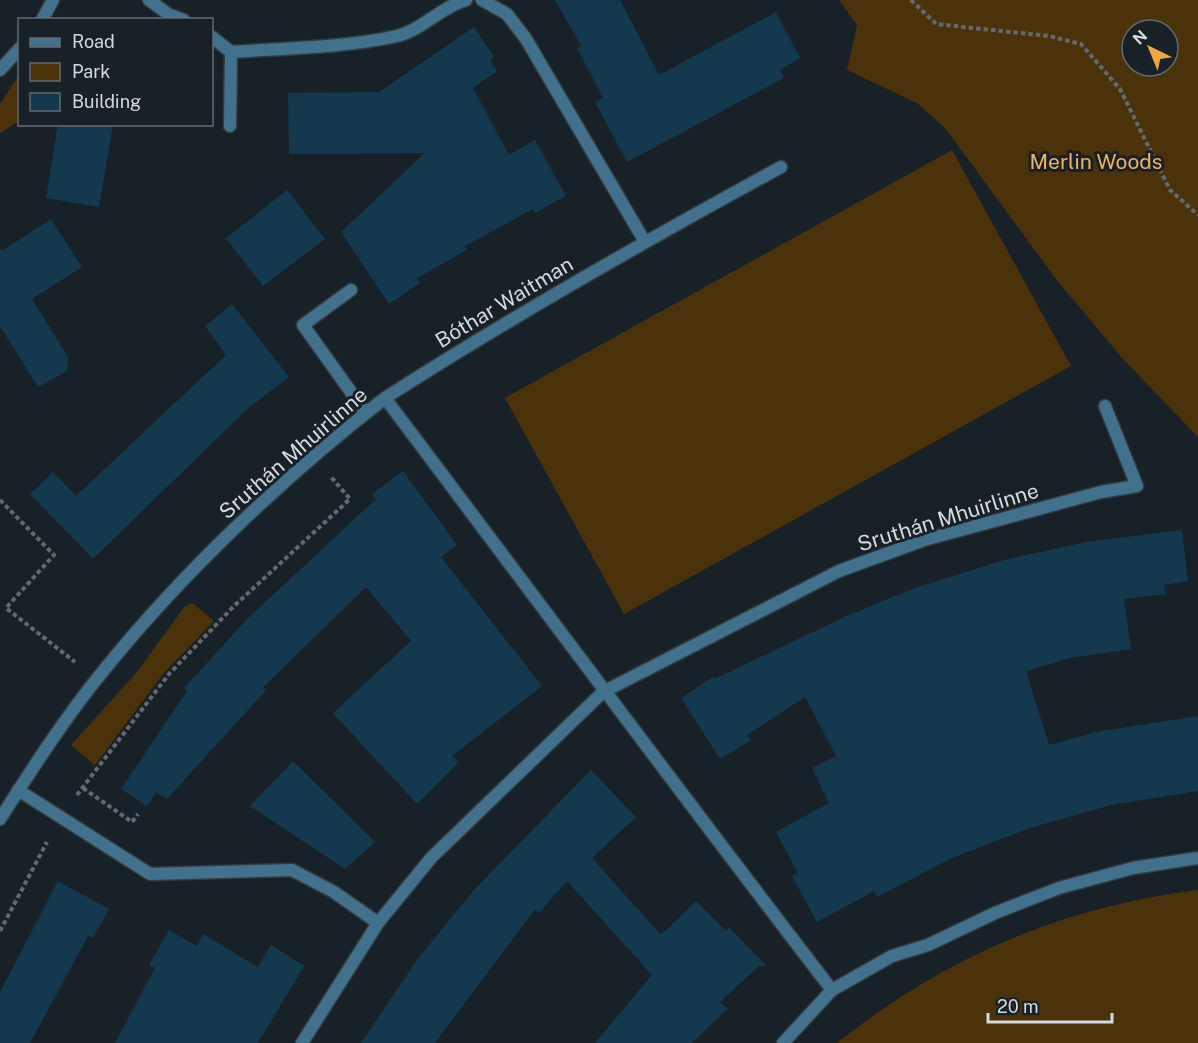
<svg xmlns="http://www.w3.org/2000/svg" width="1198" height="1043" viewBox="0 0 1198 1043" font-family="'Public Sans',sans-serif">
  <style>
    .green { fill: #4c320b; fill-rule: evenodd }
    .building { fill: #14394f }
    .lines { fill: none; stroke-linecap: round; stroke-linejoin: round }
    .lane-casing { stroke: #323b40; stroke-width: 15 }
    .street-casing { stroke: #323b40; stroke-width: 15 }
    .path { stroke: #62696f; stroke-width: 4; stroke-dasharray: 4.5 3; stroke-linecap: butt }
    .lane { stroke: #42718e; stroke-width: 12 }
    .street { stroke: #42718e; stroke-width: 12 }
    .labels { text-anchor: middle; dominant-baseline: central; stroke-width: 6; stroke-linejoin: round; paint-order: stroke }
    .park-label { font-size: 21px; fill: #f1b25f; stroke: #182127 }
    .street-label { font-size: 21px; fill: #d3d9dd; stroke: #182127 }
  </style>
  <rect width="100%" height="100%" fill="#182127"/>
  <g class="green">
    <path d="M839,0H1198V437L1123,359L1056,279L945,128L917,103L847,70L857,25ZM1132,30H1168V66H1132Z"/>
    <path d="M19,75V121L0,133V104Z"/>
    <path d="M952,150L1071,366L624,614L505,398Z"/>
    <path d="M192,603L214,621L163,674L95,765L71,745L137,672L185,606Z"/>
    <path d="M1198,890V1043H837C944,957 1062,907 1198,890Z"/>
  </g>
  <g class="building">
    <path d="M555,0H620L659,75L776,12L800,58L780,70L784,78L627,162L595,102L603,98L577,48L581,46Z"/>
    <path d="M474,27L494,57L490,61L497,71L473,88L509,155L535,140L566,196L535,213L533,209L465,246L467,250L417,278L420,283L389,304L341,232L425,153L289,154L288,93L379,92Z"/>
    <path d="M58,124H113L99,207L46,198Z"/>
    <path d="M287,190L325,239L263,286L226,238Z"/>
    <path d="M51,219L82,267L32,299L68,357L67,371L38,387L0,326V248L2,251Z"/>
    <path d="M232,304L289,377L246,410L93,559L30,494L53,472L76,496L226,355L205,326Z"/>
    <path d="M403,471L457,545L441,557L542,686L452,756L459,762L417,804L333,713L411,641L366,587L263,687L266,690L167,799L156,792L147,806L121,789L187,691L184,688L248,618L376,499L372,494Z"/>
    <path d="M1182,530L1188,581L1164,585L1166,594L1124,599L1131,649L1070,658L1026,671L1049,745L1096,732L1198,716V791L1111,805L1030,828L952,858L877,897L874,891L817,922L792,876L798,873L776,832L829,803L812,768L836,756L805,697L747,735L751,740L720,759L681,698L713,677L714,679L849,615L912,589L1004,560L1086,542Z"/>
    <path d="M293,761L375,842L345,869L250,806Z"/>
    <path d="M591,770L636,817L592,858L661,935L696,901L726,931L729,927L767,966H759L720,1002L727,1009L692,1043H595L652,975L567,881L539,913L535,909L435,1043H361L417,960L473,891Z"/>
    <path d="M58,881L109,909L93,938L88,936L30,1043H0V992Z"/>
    <path d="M169,930L196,946L203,934L258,967L271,945L304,966L258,1043H115L155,968L149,965Z"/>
  </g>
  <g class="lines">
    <defs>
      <path id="lane" d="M230,126L231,52"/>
      <g id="street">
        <path d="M149,0L168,14L184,20"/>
        <path d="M482,0L507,14L526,39L645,242"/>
        <path d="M42,20L53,0"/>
        <path d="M212,37L231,52C285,48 343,48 397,36C422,30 441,7 466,0"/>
        <path d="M0,70L20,48"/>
        <path d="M351,290L303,325L366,413"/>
        <path d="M385,398C514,315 647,240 781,167"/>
        <path d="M18,790L150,874L292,870L334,892L378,923"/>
        <path d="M0,819C32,769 66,716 104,670C184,571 285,476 385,398C534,596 681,794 832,990"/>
        <path d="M302,1043L378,923L431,858L603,692L839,571L924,540L1101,492L1137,486L1105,406"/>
        <path d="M783,1043L832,990L892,956L928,945L995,913L1059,888L1133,868L1198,858"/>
      </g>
    </defs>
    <use href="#lane" class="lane-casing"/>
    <use href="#street" class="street-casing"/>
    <g class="path">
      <path d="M911,0L936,24L1049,36L1081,44L1120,89L1170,190L1198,215"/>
      <path d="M0,500L54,555L6,608L75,662"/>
      <path d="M83,788L132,822L138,814"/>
      <path d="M77,795L169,674L234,606L350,499L331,477"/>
      <path d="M0,931L47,842"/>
    </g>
    <use href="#lane" class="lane"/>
    <use href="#street" class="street"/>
  </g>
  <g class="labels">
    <g class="park-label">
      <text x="1096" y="161">Merlin Woods</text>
    </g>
    <g class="street-label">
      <text transform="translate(504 302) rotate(-31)">Bóthar Waitman</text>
      <text transform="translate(293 453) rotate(-41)">Sruthán Mhuirlinne</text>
      <text transform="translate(948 517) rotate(-17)">Sruthán Mhuirlinne</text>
    </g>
  </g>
  <rect x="18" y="18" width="195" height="108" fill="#182127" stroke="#636b70" stroke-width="1.5"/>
  <rect x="30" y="38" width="30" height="9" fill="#42718e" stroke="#636b70" stroke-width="1.5"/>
  <text x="72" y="48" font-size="18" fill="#d3d9dd">Road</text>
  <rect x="30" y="63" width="30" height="18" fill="#4c320b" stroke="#636b70" stroke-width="1.5"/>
  <text x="72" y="78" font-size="18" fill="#d3d9dd">Park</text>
  <rect x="30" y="93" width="30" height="18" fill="#14394f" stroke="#636b70" stroke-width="1.5"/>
  <text x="72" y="108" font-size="18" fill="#d3d9dd">Building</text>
  <g transform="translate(1150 48) rotate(317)"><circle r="28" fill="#182127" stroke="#636b70" stroke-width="1.5"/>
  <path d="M0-4.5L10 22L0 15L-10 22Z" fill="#efa73e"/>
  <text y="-9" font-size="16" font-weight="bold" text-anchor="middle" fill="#d3d9dd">N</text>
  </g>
  <path d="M988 1013v9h124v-9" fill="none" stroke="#d3d9dd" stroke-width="3"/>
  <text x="997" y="1013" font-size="18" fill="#d3d9dd" stroke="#182127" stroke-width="4.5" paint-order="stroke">20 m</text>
</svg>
